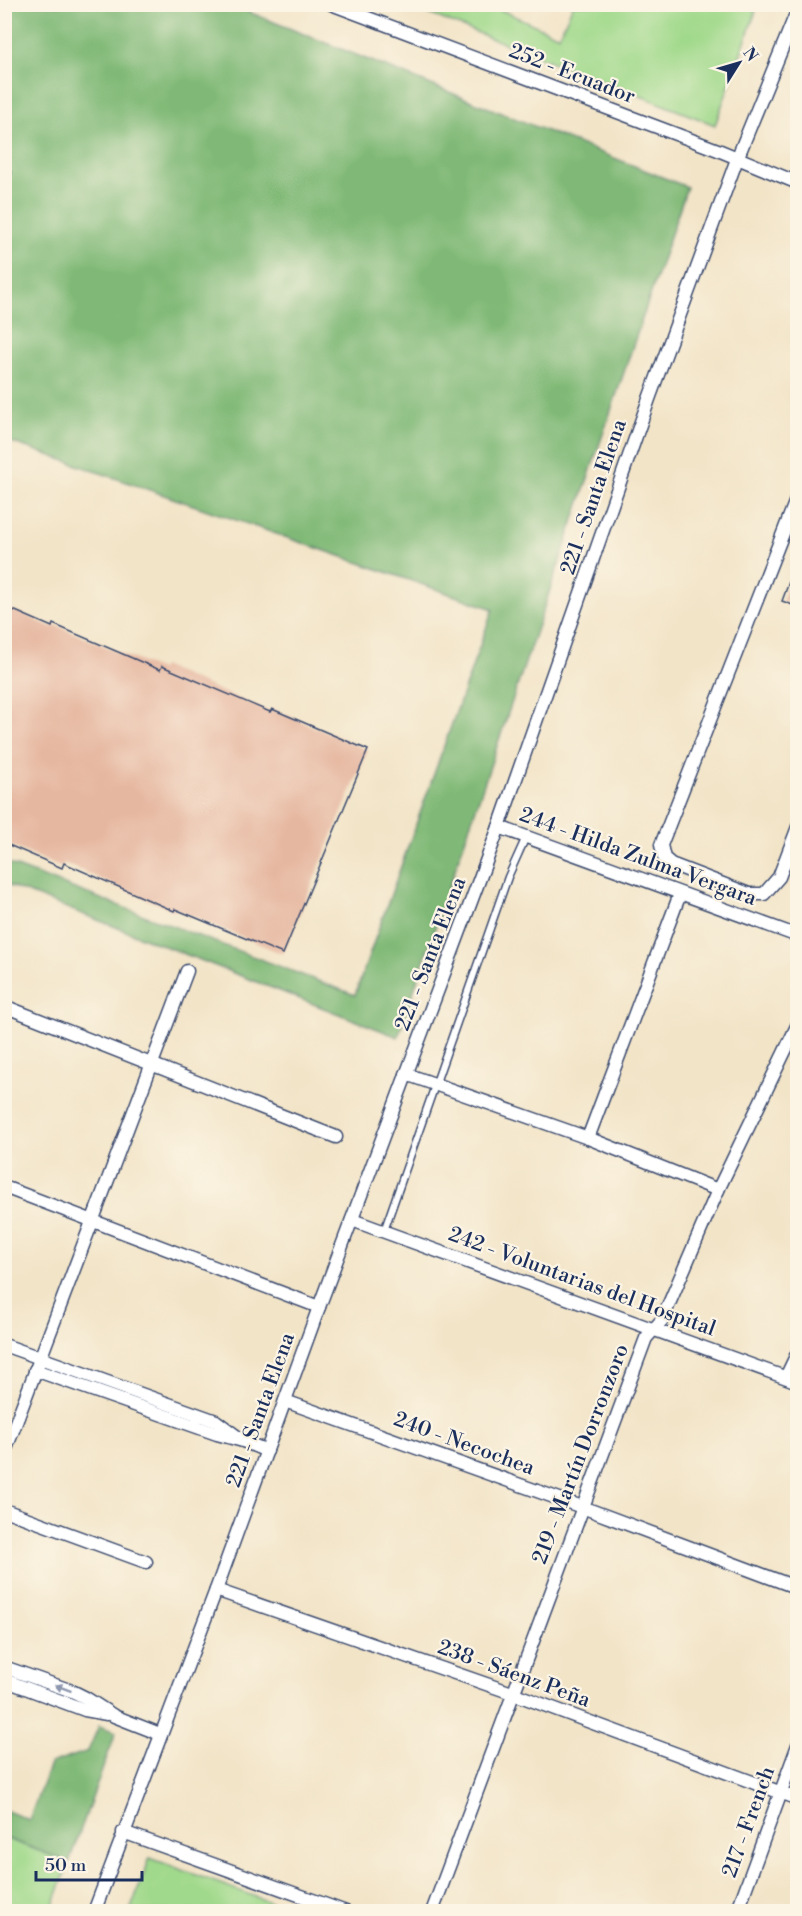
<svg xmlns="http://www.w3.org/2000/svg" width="802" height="1916" viewBox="0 0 802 1916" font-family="'Libre Bodoni',serif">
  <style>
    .green { fill: #a0d98b; stroke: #5e8474; stroke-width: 1.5 }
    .forest { fill: #80b977; stroke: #4e746a; stroke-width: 1.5 }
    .building { fill: #e6b7a0 }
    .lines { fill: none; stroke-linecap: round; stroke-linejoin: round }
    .service-casing { stroke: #3b4a6e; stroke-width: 9 }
    .minor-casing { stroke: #3b4a6e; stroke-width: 15 }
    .service { stroke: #fff; stroke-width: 6 }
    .minor { stroke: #fff; stroke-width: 12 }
    .oneway { fill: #8d97ae }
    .labels { text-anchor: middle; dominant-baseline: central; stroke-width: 4.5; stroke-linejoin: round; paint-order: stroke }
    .street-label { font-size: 21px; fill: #1b2f5e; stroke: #fcf5e5 }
  </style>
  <rect width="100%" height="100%" fill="#fcf5e5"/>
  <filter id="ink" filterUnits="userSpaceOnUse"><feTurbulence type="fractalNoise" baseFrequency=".0167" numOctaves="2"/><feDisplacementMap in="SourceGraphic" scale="12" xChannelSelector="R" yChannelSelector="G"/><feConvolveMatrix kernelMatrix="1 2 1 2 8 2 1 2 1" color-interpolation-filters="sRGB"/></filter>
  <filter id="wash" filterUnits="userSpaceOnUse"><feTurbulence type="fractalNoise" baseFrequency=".008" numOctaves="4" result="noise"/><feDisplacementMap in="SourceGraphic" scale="24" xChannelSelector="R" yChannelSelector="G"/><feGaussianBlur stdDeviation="1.35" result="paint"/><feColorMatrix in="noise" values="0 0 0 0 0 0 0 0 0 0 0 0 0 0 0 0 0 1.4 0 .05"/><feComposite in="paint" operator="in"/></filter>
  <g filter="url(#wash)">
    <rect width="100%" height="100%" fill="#f2e4c7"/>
    <g class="green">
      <path d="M740,4L756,11L715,125L406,5H490L559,36L573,5Z"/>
      <path d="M4,1838L69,1862L51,1911H5Z"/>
      <path d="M150,1858L294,1911H130Z"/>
    </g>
    <g class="forest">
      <path d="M5,5H231L687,187L398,1037L5,884L4,862L355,995L493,609L5,440Z"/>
      <path d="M99,1726L116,1732L69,1862L5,1838V1810L29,1820L50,1764L88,1751Z"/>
    </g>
    <g id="blocks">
      <g class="building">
        <path d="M796,563H798V607L782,601Z"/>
        <path d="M4,606L52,627L53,624L160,670L162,666L270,712L272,709L368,750L283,954L175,909L174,911L64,863L62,868L4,843Z"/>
      </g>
    </g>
  </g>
  <g filter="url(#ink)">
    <use href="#blocks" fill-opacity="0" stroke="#3b4a6e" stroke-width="1.5"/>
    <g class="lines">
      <defs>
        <g id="service">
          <path d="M4,172L8,174"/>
          <path d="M384,1231L508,877L526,837"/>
        </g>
        <g id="minor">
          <path d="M331,4L718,150L798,183"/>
          <path d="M798,495L661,845L664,858L671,864L749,894H764L779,877L798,827"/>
          <path d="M499,827L798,936"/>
          <path d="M4,1006L336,1137"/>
          <path d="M406,1074L588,1138L718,1190"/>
          <path d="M588,1138L680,894"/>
          <path d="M4,1187L319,1307"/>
          <path d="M352,1220L798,1382"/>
          <path d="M4,1345L216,1421L243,1441"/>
          <path d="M35,1370L217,1434L243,1441L267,1451"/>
          <path d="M786,1377L798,1352"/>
          <path d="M285,1401L582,1507L798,1588"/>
          <path d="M4,1454L187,971"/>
          <path d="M4,1510L146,1562"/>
          <path d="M216,1590L512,1693L798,1799"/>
          <path d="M4,1667L72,1691L86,1698L114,1716L160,1734"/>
          <path d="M4,1680L85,1710L107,1714"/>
          <path d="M123,1832L346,1912"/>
          <path d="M94,1912L216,1590L319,1307L499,827L649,399L737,159L798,9"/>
          <path d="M432,1912L646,1338L662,1320L718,1190L798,1024"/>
          <path d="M737,1912L798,1745"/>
        </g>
      </defs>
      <use href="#service" class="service-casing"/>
      <use href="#minor" class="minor-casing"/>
      <use href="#service" class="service"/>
      <use href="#minor" class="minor"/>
    </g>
    <defs><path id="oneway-solid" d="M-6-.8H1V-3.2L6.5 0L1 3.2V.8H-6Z" transform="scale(1.5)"/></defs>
    <use class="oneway" href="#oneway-solid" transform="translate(63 1688) rotate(-160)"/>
  </g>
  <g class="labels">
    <g class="street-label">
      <text transform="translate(572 74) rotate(21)">252 - Ecuador</text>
      <text transform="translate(594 497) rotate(-71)">221 - Santa Elena</text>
      <text transform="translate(638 857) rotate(20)">244 - Hilda Zulma Vergara</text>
      <text transform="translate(431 954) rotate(-69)">221 - Santa Elena</text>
      <text transform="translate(582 1282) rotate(20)">242 - Voluntarias del Hospital</text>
      <text transform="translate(261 1410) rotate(-70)">221 - Santa Elena</text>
      <text transform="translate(464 1444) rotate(20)">240 - Necochea</text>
      <text transform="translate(581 1454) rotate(-69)">219 - Martín Dorronzoro</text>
      <text transform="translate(514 1674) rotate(20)">238 - Sáenz Peña</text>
      <text transform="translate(749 1822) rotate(-70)">217 - French</text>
    </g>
  </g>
  <rect width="802" height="1916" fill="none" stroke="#fcf5e5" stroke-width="24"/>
  <g transform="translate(739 63) rotate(53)" stroke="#fcf5e5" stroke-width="4.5" paint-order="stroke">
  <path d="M0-4.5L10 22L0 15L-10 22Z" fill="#1b2f5e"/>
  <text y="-9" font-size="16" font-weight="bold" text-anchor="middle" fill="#1b2f5e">N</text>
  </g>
  <path d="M36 1871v9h106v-9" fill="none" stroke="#1b2f5e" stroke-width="3"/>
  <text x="45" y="1871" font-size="18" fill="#1b2f5e" stroke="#fcf5e5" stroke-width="4.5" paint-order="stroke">50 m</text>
</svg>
